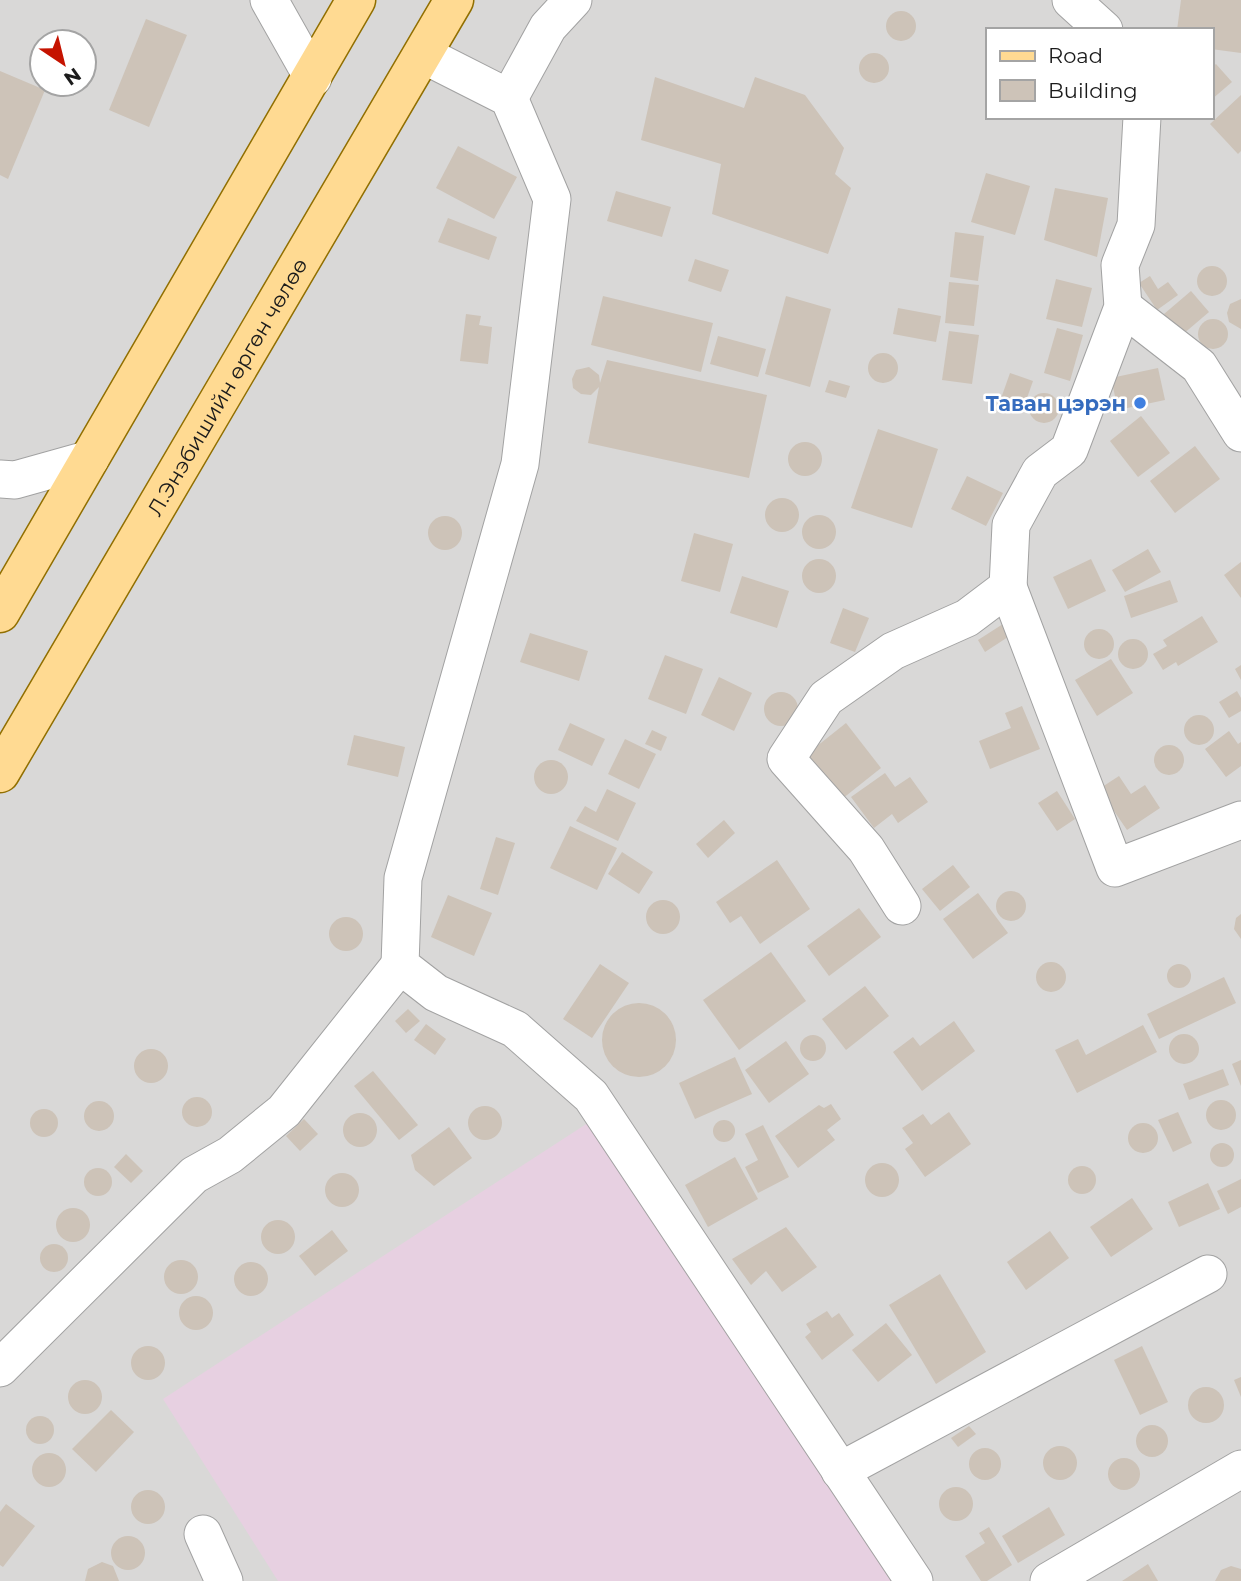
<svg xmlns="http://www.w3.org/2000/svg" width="1241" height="1581" viewBox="0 0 1241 1581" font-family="Montserrat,sans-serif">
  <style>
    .residential { fill: #d9d8d7; fill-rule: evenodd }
    .industrial { fill: #e7d0e1 }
    .building { fill: #cdc3b8 }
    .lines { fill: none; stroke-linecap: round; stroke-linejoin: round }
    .minor-casing { stroke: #a2a2a2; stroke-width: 39 }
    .major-casing { stroke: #916f00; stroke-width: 41 }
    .minor { stroke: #fff; stroke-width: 37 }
    .major { stroke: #ffda92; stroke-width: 38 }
    .shop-dot { fill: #3f7fe0; stroke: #fff; stroke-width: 2.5 }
    .labels { text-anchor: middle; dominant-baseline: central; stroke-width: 5; stroke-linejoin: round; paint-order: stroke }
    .street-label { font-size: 21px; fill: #1b1b1b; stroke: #fff }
    .shop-label { font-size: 21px; font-weight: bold; fill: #366cbe; stroke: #fff; text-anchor: end }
  </style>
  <rect width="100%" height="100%" fill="#edeadf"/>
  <path class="residential" d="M0,0H1241V1581H0ZM987,30H1211V117H987ZM42,42H84V84H42Z"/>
  <path class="industrial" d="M594,1119L897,1581H278L163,1399Z"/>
  <g class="building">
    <path d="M1181,0H1241V53L1211,49V30H1177Z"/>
    <circle cx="901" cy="26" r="15"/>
    <path d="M146,19L187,35L149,127L109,110Z"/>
    <circle cx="874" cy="68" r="15"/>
    <path d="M1216,64L1232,82L1211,100V68Z"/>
    <path d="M0,71L45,90L8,179L0,175Z"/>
    <path d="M655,77L744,108L755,77L805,95L844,148L835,174L851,188L828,254L712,214L721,164L641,140Z"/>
    <path d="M1241,95V151L1238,154L1210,124Z"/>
    <path d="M458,146L517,177L494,219L436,188Z"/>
    <path d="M986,173L1030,186L1015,235L971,222Z"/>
    <path d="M1055,188L1108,198L1097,257L1044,240Z"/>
    <path d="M616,191L671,207L662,237L607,221Z"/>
    <path d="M448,218L497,237L489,260L438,242Z"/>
    <path d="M955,232L984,236L978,281L950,277Z"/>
    <path d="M695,259L729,270L721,292L688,281Z"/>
    <circle cx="1212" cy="281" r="15"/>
    <path d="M1150,276L1158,289L1168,282L1178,295L1157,310L1139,283Z"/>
    <path d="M1056,279L1092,288L1082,327L1046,319Z"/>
    <path d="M949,282L979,285L974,326L945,323Z"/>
    <path d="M1191,291L1209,312L1182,335L1164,314Z"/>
    <path d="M603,296L713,323L701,372L591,345Z"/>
    <path d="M786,296L831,309L810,387L765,374Z"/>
    <path d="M1241,299V329L1229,322L1227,313L1230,304Z"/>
    <path d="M898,308L941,316L936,342L893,334Z"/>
    <path d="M466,314L481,316L479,325L492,327L488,364L460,361Z"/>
    <circle cx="1213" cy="334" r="15"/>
    <path d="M1057,328L1083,335L1070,381L1044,373Z"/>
    <path d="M949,331L979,335L972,384L942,380Z"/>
    <path d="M718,336L766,349L758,377L710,364Z"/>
    <circle cx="883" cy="368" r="15"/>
    <path d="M607,360L767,395L749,478L588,443L599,387L591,395L581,394L573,388L572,379L576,370L589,367L599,375L600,383Z"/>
    <path d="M1158,368L1165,400L1118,410L1111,378Z"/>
    <path d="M1010,373L1033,381L1022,412L999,404Z"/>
    <path d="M829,380L850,386L846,398L825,392Z"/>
    <circle cx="1044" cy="408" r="15"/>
    <path d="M1141,416L1170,453L1138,477L1110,441Z"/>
    <path d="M878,429L938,449L912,528L851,508Z"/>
    <circle cx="805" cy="459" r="17"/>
    <path d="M1195,446L1220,479L1175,513L1150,481Z"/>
    <path d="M967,476L1003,493L986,526L951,509Z"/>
    <circle cx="782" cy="515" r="17"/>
    <circle cx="819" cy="532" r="17"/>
    <circle cx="445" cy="533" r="17"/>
    <path d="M694,533L733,544L720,592L681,581Z"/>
    <path d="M1148,549L1161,572L1125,592L1112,570Z"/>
    <path d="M1091,559L1106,591L1068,609L1053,577Z"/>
    <circle cx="819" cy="576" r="17"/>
    <path d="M1241,562V598L1224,575Z"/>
    <path d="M742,576L789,591L777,628L730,613Z"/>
    <path d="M1170,580L1178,602L1131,618L1124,596Z"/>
    <path d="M843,608L869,618L855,652L830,643Z"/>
    <path d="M1202,616L1218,642L1178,666L1176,662L1163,670L1153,654L1167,646L1163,640Z"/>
    <path d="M1003,624L1011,635L985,652L978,640Z"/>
    <circle cx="1099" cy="644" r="15"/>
    <path d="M530,633L588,651L579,681L520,662Z"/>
    <circle cx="1133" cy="654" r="15"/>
    <path d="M665,655L703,669L686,714L648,699Z"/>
    <path d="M1111,659L1133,693L1097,716L1075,680Z"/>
    <path d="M1241,665V680L1235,669Z"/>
    <path d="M719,677L752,693L734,731L701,715Z"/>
    <path d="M1237,691L1241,698V711L1229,718L1219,702Z"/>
    <circle cx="781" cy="709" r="17"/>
    <path d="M1022,706L1040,749L990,769L979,741L1011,728L1005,713Z"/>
    <circle cx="1199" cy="730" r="15"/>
    <path d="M570,723L605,739L592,766L558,750Z"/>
    <path d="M846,723L881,768L842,799L807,754Z"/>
    <path d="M652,730L667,737L661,751L645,744Z"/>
    <path d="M1229,731L1238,744L1241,742V766L1226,777L1205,749Z"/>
    <path d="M354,735L405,747L398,777L347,765Z"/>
    <path d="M625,739L656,754L639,789L608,774Z"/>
    <circle cx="1169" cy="760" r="15"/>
    <circle cx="551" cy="777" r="17"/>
    <path d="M885,773L895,787L910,777L928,802L898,823L892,814L874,828L851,797Z"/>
    <path d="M1119,776L1131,794L1145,785L1160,808L1127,830L1099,789Z"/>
    <path d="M607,789L636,803L618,841L576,821L585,806L596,812Z"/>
    <path d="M1057,791L1075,819L1057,831L1038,803Z"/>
    <path d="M724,820L735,833L708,858L696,844Z"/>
    <path d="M570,826L617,848L597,890L550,868Z"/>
    <path d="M496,837L515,843L498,895L480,889Z"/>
    <path d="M622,852L653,872L639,894L608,874Z"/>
    <path d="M777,860L810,909L760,944L741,916L730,923L716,902Z"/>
    <path d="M953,865L970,887L940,911L922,889Z"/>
    <circle cx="1011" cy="906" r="15"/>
    <path d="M978,893L1008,933L973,959L943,919Z"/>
    <path d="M448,895L492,913L474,956L431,937Z"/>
    <circle cx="663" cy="917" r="17"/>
    <path d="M859,908L881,937L829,976L807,946Z"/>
    <path d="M1241,914V939L1234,929L1236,918Z"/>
    <circle cx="346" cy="934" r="17"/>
    <path d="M771,952L806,1001L739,1050L703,1000Z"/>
    <circle cx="1051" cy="977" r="15"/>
    <path d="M600,964L629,983L592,1038L563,1019Z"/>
    <circle cx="1179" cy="976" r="12"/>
    <path d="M1224,977L1236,1003L1159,1039L1147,1014Z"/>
    <path d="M865,986L889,1016L846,1050L822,1019Z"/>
    <circle cx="639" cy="1040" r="37"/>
    <path d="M408,1009L420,1021L406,1033L395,1021Z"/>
    <path d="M954,1021L975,1051L922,1091L893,1052L913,1037L920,1046Z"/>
    <path d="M426,1024L446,1039L435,1055L414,1040Z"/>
    <path d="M1143,1025L1157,1052L1077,1093L1055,1050L1078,1039L1086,1055Z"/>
    <circle cx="1184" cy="1049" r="15"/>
    <circle cx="813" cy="1048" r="13"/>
    <path d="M786,1041L809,1074L769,1103L745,1070Z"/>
    <circle cx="151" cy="1066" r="17"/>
    <path d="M735,1057L752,1094L695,1119L679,1083Z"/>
    <path d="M1241,1060V1086L1232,1064Z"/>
    <path d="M1223,1069L1229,1085L1189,1100L1183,1084Z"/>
    <path d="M373,1071L418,1125L399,1140L354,1086Z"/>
    <circle cx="197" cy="1112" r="15"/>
    <circle cx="1221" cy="1115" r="15"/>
    <circle cx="99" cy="1116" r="15"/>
    <path d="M831,1104L841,1119L827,1130L835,1140L798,1168L775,1136L819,1105L824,1108Z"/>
    <circle cx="485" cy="1123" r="17"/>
    <circle cx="44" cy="1123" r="14"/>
    <path d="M949,1112L971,1144L925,1177L905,1149L913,1143L902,1128L923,1114L931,1125Z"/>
    <path d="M1178,1112L1192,1143L1173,1152L1158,1120Z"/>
    <circle cx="360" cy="1130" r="17"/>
    <path d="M304,1119L318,1134L300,1151L286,1136Z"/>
    <circle cx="724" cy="1131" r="11"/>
    <circle cx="1143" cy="1138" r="15"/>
    <path d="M763,1125L789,1177L758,1193L745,1167L758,1160L745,1134Z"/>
    <path d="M449,1127L472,1158L434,1186L415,1170L411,1155Z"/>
    <circle cx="1222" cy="1155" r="12"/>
    <path d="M126,1154L143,1171L131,1183L114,1167Z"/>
    <path d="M735,1157L758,1199L708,1227L685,1185Z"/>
    <circle cx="882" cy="1180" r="17"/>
    <circle cx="1082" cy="1180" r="14"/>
    <circle cx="98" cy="1182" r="14"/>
    <circle cx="342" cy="1190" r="17"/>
    <path d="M1241,1179V1207L1228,1214L1217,1191Z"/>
    <path d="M1208,1183L1220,1209L1179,1227L1168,1202Z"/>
    <path d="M1132,1198L1153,1229L1111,1257L1090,1227Z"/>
    <circle cx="73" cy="1225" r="17"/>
    <circle cx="278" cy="1237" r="17"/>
    <path d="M786,1227L817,1267L782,1292L766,1271L751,1285L732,1259Z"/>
    <path d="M332,1230L348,1251L315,1276L299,1256Z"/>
    <path d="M1050,1231L1069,1258L1026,1290L1007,1262Z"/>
    <circle cx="54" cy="1258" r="14"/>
    <circle cx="181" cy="1277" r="17"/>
    <circle cx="251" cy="1279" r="17"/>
    <path d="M940,1274L986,1352L936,1384L889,1305Z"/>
    <circle cx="196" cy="1313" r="17"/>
    <path d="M827,1311L832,1318L839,1313L854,1335L822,1360L805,1337L811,1332L806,1324Z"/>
    <path d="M886,1323L912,1355L878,1382L852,1350Z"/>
    <path d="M1142,1346L1168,1402L1140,1415L1114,1360Z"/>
    <circle cx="148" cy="1363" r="17"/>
    <path d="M1241,1377V1397L1234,1380Z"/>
    <circle cx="85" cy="1397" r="17"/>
    <circle cx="1206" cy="1405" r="18"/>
    <path d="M111,1410L134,1432L96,1472L72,1449Z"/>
    <circle cx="40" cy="1430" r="14"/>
    <circle cx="1152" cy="1441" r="16"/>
    <path d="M969,1426L976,1434L958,1447L951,1438Z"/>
    <circle cx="1060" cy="1463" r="17"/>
    <circle cx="985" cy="1464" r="16"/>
    <circle cx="49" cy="1470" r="17"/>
    <circle cx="1124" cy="1474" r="16"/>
    <circle cx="956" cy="1504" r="17"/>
    <circle cx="148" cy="1507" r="17"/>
    <path d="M6,1504L35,1526L3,1567L0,1565V1512Z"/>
    <path d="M1049,1507L1065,1535L1018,1563L1002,1536Z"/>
    <path d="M989,1527L1012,1565L987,1581H981L965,1556L985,1543L979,1533Z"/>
    <circle cx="128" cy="1553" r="17"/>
    <path d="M102,1562L113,1566L119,1581H85L88,1569Z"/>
    <path d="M1148,1564L1158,1581H1122Z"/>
    <path d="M1231,1566L1241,1569V1581H1215L1221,1570Z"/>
  </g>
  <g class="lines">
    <defs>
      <g id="minor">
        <path d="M269,0L313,78"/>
        <path d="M1071,0L1104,30"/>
        <path d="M424,55L509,98L552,199L520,464L403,878L400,965L436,993L515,1029L591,1096L914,1581"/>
        <path d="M509,98L548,27L573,0"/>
        <path d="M1123,307L1199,366L1241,433"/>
        <path d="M0,479L15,480L90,459"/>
        <path d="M1008,587L1115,868L1241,820"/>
        <path d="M902,906L866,849L786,759L826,698L893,651L967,618L1008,587L1011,525L1040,472L1069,450L1123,307L1120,265L1136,225L1142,117"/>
        <path d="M0,1368L194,1175L230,1155L284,1111L400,965"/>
        <path d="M840,1471L1208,1274"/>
        <path d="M203,1534L224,1581"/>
        <path d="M1049,1581L1241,1469"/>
      </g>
      <g id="major">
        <path d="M0,613L356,0"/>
        <path id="s1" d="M0,773L454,0"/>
      </g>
    </defs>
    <use href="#minor" class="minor-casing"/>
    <use href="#major" class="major-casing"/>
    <use href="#minor" class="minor"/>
    <use href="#major" class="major"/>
  </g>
  <circle class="shop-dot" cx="1140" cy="403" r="7"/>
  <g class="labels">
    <g class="street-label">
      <text stroke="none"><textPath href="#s1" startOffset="448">Л.Энэбишийн өргөн чөлөө</textPath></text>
    </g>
    <g class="shop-label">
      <text x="1126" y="403">Таван цэрэн</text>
    </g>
  </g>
  <rect x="986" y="28" width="228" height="91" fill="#ffffff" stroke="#a4a4a4" stroke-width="2"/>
  <rect x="1000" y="51" width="35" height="10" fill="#ffda92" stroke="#a4a4a4" stroke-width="2"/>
  <text x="1048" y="63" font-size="21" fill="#1b1b1b">Road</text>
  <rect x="1000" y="80" width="35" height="21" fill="#cdc3b8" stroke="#a4a4a4" stroke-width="2"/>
  <text x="1048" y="98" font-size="21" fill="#1b1b1b">Building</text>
  <g transform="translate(63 63) rotate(145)"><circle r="33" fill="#ffffff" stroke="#a4a4a4" stroke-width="2"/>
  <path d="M0-5L12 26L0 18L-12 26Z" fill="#c51300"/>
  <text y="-10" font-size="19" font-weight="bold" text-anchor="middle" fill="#1b1b1b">N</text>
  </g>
</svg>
